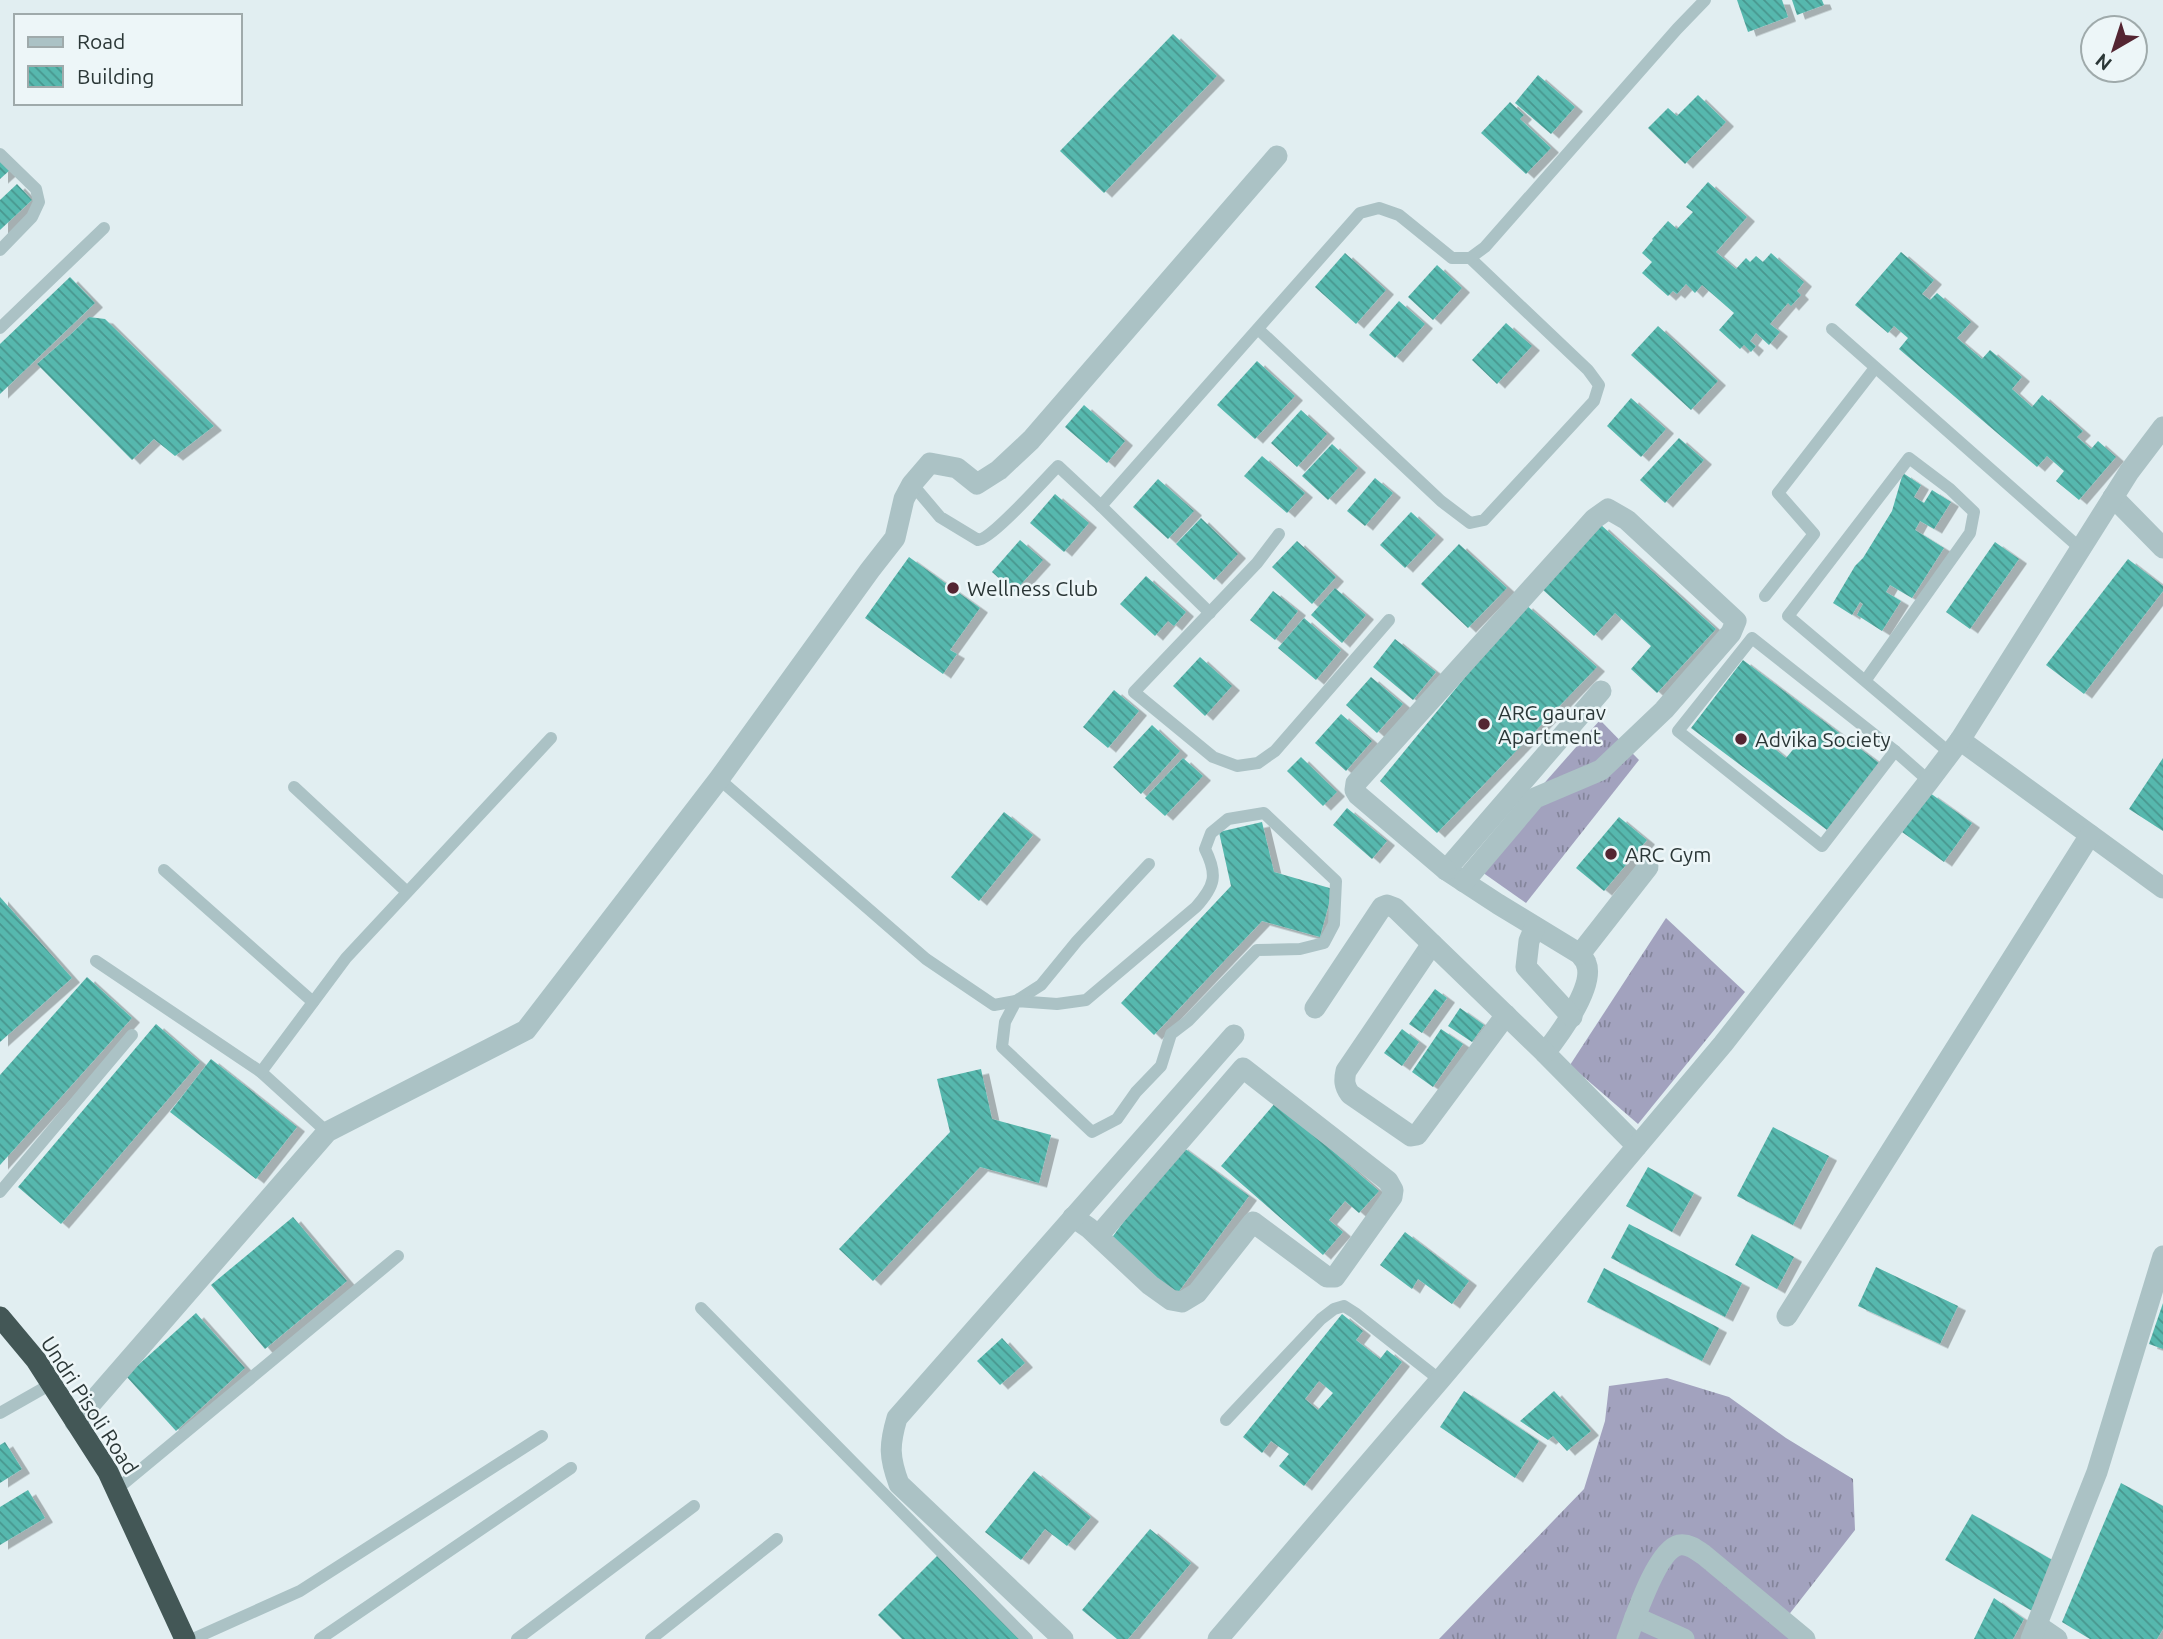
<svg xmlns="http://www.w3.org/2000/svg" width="2163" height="1639" viewBox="0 0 2163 1639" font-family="Ubuntu,sans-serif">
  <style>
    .grass { fill: url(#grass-tufts) }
    .building { fill: url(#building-back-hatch); fill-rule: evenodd; filter: url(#shadow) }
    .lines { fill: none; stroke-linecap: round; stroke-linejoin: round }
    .lane { stroke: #abc2c5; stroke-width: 12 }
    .street { stroke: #abc2c5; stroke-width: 21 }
    .highway { stroke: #435756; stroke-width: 21 }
    .poi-dot { fill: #542532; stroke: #edf6f8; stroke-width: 2.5 }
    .labels { text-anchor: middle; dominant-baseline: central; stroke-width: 5; stroke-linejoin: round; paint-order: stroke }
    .poi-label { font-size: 21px; fill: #2b3737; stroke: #edf6f8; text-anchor: start }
    .street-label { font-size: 21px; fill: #2b3737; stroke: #edf6f8 }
  </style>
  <defs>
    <pattern id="grass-tufts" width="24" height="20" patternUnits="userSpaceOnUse" patternTransform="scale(1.75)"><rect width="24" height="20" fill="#a2a2be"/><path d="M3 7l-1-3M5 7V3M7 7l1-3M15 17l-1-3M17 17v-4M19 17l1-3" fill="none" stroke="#84859b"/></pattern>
    <pattern id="building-back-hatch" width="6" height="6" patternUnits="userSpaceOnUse" patternTransform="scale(1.75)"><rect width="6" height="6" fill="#57b8ae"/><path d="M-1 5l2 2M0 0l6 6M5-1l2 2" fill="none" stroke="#48968e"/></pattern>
    <filter id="shadow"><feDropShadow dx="8" dy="4.5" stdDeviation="0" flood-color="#0004"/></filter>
  </defs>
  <rect width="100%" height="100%" fill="#e1eef1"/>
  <g class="grass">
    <path d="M1600,720L1639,760L1526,903L1472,865Z"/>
    <path d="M1666,918L1745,992L1638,1124L1570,1065Z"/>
    <path d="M1667,1378L1729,1397L1786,1438L1853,1479L1855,1530L1780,1626L1791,1639H1439L1584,1489L1605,1421L1609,1386Z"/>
  </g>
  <g class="building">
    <path d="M1737,0H1782L1788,17L1748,32Z"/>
    <path d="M1792,0H1822L1824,5L1797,15Z"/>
    <path d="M1173,34L1217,76L1104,193L1060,151Z"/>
    <path d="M1538,75L1575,107L1551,134L1515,103Z"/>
    <path d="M1698,95L1726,122L1685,164L1648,128L1668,108L1677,116Z"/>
    <path d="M1510,102L1524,115L1520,119L1551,148L1526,174L1481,133Z"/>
    <path d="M0,160L10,170L0,179Z"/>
    <path d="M1708,182L1747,217L1716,252L1736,269L1746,258L1750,262L1756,256L1763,262L1771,253L1804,282L1797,291L1801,295L1791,306L1788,303L1770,324L1780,332L1769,345L1756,333L1750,341L1756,346L1751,352L1744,345L1740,349L1719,330L1734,313L1702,285L1695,293L1686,284L1677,294L1673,291L1668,296L1642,273L1652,262L1642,253L1653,240L1652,239L1668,221L1677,229L1693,212L1686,207Z"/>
    <path d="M17,184L32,200L0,230V200Z"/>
    <path d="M1901,252L1934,280L1922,294L1930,300L1937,293L1971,322L1957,338L1982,359L1990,350L2022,377L2012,389L2032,407L2042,395L2083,431L2077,437L2091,449L2098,441L2116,457L2079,500L2056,481L2064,471L2047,456L2037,467L1899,349L1908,338L1894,326L1888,333L1855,305Z"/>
    <path d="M1345,253L1386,290L1356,324L1315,287Z"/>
    <path d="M1437,265L1462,288L1433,320L1408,297Z"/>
    <path d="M70,277L95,303L0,394V344Z"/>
    <path d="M1399,301L1425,324L1395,358L1369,335Z"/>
    <path d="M89,317L105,319L214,426L175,456L154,439L132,460L37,364L69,336Z"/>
    <path d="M1506,323L1532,346L1497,384L1472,360Z"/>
    <path d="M1658,326L1718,381L1691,410L1631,355Z"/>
    <path d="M1257,361L1295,396L1255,439L1217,405Z"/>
    <path d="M1631,398L1666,429L1641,457L1607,426Z"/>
    <path d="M1084,405L1125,441L1107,463L1065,427Z"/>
    <path d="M1301,410L1327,434L1297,467L1271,443Z"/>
    <path d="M1679,438L1704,460L1665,503L1640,480Z"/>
    <path d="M1332,444L1358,468L1328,500L1302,476Z"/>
    <path d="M1262,456L1305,493L1287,513L1244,476Z"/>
    <path d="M1903,473L1921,485L1914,497L1924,503L1932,490L1951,502L1934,529L1920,521L1915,530L1944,548L1912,598L1890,585L1886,592L1901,601L1882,631L1857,615L1863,604L1860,602L1852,615L1833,603L1855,566L1863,558L1892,511Z"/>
    <path d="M1375,478L1393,493L1365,526L1347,511Z"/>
    <path d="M1158,479L1194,511L1168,539L1133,507Z"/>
    <path d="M1055,494L1089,523L1064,552L1030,523Z"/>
    <path d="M1411,512L1436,535L1405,568L1380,545Z"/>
    <path d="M1201,518L1238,554L1214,580L1176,544Z"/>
    <path d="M1601,525L1716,629L1657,693L1631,669L1651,646L1615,613L1594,636L1542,589Z"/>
    <path d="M1020,540L1043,560L1014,592L992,572Z"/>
    <path d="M1297,541L1336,577L1312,604L1272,567Z"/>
    <path d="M1995,542L2019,559L1970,629L1946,612Z"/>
    <path d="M1459,544L1507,588L1468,628L1421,584Z"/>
    <path d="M909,557L980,608L950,650L957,654L943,674L865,618Z"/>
    <path d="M2128,559L2163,586V591L2084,694L2046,665Z"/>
    <path d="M1146,576L1186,612L1174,626L1168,621L1155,636L1120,604Z"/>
    <path d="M1335,588L1366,615L1342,643L1311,615Z"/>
    <path d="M1273,591L1298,611L1275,640L1250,620Z"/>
    <path d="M1525,604L1597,667L1437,833L1380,781Z"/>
    <path d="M1304,618L1341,650L1316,680L1278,648Z"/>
    <path d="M1395,639L1436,672L1413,700L1373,667Z"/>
    <path d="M1200,657L1232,686L1205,716L1173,686Z"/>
    <path d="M1743,660L1879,763L1827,830L1691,728ZM1780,733L1796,746L1786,758L1770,745Z"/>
    <path d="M1371,677L1403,704L1377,733L1346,705Z"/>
    <path d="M1114,690L1139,711L1108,748L1083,727Z"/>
    <path d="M1341,714L1372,741L1346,771L1315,743Z"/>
    <path d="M1152,725L1180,751L1141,794L1113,767Z"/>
    <path d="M1301,757L1337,792L1323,806L1287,771Z"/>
    <path d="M1183,758L1203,776L1165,816L1145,798Z"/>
    <path d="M2163,758V831L2129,809Z"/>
    <path d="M1930,793L1972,823L1944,862L1902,832Z"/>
    <path d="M1347,808L1387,841L1372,859L1333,825Z"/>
    <path d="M1004,812L1033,835L979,901L951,877Z"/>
    <path d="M1619,817L1647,840L1604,891L1576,868Z"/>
    <path d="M1262,822L1274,872L1333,889L1320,937L1262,921L1154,1035L1121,1003L1231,886L1219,832Z"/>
    <path d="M0,897L72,978L0,1042Z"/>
    <path d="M87,977L132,1018L0,1165V1075Z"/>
    <path d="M1435,989L1447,998L1422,1033L1409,1024Z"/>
    <path d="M1460,1008L1484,1025L1472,1042L1448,1026Z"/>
    <path d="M156,1024L200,1062L61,1224L18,1187Z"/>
    <path d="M1402,1029L1419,1042L1402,1066L1384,1053Z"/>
    <path d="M1441,1029L1463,1044L1433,1087L1412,1072Z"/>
    <path d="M211,1059L297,1127L256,1179L170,1112Z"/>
    <path d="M981,1069L992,1119L1051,1135L1039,1183L980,1167L873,1281L839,1249L950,1132L937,1079Z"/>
    <path d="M1276,1102L1379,1191L1359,1213L1345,1201L1329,1220L1343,1232L1323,1255L1221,1166Z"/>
    <path d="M1773,1127L1829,1156L1793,1225L1737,1196Z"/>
    <path d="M1180,1145L1249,1196L1177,1294L1108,1243Z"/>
    <path d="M1648,1167L1694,1193L1672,1232L1626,1206Z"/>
    <path d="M293,1217L347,1281L265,1349L211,1285Z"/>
    <path d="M1629,1224L1742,1283L1725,1317L1611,1258Z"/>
    <path d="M1405,1232L1469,1281L1452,1304L1418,1279L1412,1289L1380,1265Z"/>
    <path d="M1752,1234L1794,1257L1777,1289L1735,1265Z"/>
    <path d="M1876,1267L1958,1306L1940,1344L1858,1306Z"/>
    <path d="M1604,1268L1719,1328L1702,1361L1587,1302Z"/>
    <path d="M2163,1303V1349L2149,1344Z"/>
    <path d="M196,1313L245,1368L176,1431L126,1376Z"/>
    <path d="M1342,1314L1363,1331L1356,1340L1380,1359L1387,1350L1402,1362L1304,1486L1279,1466L1289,1454L1271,1441L1262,1453L1243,1437ZM1319,1381L1333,1393L1318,1410L1305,1399Z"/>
    <path d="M1002,1338L1025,1363L1000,1385L977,1361Z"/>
    <path d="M1464,1391L1539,1441L1515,1478L1440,1427Z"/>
    <path d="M1554,1391L1591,1431L1567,1451L1553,1436L1548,1440L1520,1421Z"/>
    <path d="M5,1442L22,1469L0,1483V1445Z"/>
    <path d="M1034,1471L1091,1517L1067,1546L1045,1529L1021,1560L985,1532Z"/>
    <path d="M2121,1483L2163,1506V1629L2157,1639H2090L2062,1622Z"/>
    <path d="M28,1490L45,1518L0,1545V1507Z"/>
    <path d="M1972,1514L2061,1565L2034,1612L1945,1560Z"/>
    <path d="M1150,1529L1191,1563L1128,1639H1117L1082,1610Z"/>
    <path d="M940,1553L1025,1639H902L878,1615Z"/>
    <path d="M1994,1598L2024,1619L2013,1639H1974Z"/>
  </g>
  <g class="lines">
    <g class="lane">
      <path d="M0,154L36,189L39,202L32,217L0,250"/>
      <path d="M0,328L104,228"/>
      <path d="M1258,329L1441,501L1470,523L1484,520L1594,401L1599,385L1588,370L1470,258"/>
      <path d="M1832,329L2081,549"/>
      <path d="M912,484L940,517L978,540C992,539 1044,480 1058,466L1101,506L1360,213L1379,208L1399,215L1452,258H1470L1485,247L1677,29L1705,0"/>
      <path d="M1101,506L1210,613"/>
      <path d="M1279,534L1257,563L1134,692L1213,757L1237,766L1258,763L1275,751L1389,620"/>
      <path d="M1765,596L1814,534L1778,493L1875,368"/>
      <path d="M1752,638L1895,751L1822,846L1678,731Z"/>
      <path d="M1865,681L1788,616L1909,458L1950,489L1974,512L1970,533L1865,681L1950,753"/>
      <path d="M1895,751L1929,781"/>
      <path d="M719,779L926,959L994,1005L1016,1001L1041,985L1077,941L1149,864"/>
      <path d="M294,787L407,892"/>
      <path d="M1264,813L1336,881L1334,924L1324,943L1300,949L1257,950L1188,1021L1171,1034L1161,1066L1136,1092L1117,1119L1092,1132L1002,1047L1005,1022L1016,1001L1057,1004L1086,1000L1196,907C1215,886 1218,875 1205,849L1211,833L1228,819Z"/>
      <path d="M164,870L313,1002"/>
      <path d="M96,961L261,1072L327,1132"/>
      <path d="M261,1072L346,958L551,738"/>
      <path d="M0,1192L132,1035"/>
      <path d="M701,1308L1027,1639"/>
      <path d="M0,1413L51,1384"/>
      <path d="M1226,1420L1321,1319L1334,1309L1344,1306L1355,1313L1440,1380"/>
      <path d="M116,1490L398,1256"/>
      <path d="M193,1639L300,1591L542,1436"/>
      <path d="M320,1639L571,1468"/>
      <path d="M517,1639L694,1506"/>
      <path d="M651,1639L777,1539"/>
    </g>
    <g class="street">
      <path d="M2113,497L2163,548"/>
      <path d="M1601,691L1446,870L1498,904L1580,954C1582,957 1585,960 1586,963C1596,986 1559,1035 1545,1053L1637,1146"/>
      <path d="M1960,740L2163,888"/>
      <path d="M1446,870L1358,795L1355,790L1356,783L1594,519L1608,509L1627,520L1736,621L1731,633L1664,710L1601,770L1535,798L1464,882"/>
      <path d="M1535,927L1529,941L1526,967L1572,1017"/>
      <path d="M1432,944L1346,1071C1344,1080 1344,1086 1350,1094L1411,1136L1417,1135L1506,1015"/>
      <path d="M1580,954L1648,867"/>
      <path d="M1315,1008L1382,907L1387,905L1395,908L1545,1053"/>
      <path d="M1073,1217L1089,1228L1150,1285L1171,1300L1182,1302L1197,1293L1253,1222L1327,1277H1335L1392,1197L1393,1190L1388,1181L1243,1068L1098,1236"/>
      <path d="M1787,1316L2090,835"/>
      <path d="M75,1422L327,1132L526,1030L719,779L870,570L895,538L904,499L912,484L930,463L957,468L977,484L999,470L1031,440L1277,156"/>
      <path d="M1635,1617L1684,1639"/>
      <path d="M2038,1626L2057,1639"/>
      <path d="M1063,1639L899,1484C889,1457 889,1445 897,1418L1234,1035"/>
      <path d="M1218,1639L1440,1380L1723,1044L1929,781L1960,740L2129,472L2163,427"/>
      <path d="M1627,1639C1635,1618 1657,1550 1679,1545C1688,1543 1697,1550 1704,1555L1805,1639"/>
      <path d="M2031,1639L2097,1472L2163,1256"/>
    </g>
    <path class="highway" d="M0,1317L36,1360L108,1472L185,1639"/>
  </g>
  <g class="poi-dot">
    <circle cx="953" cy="588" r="7"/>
    <circle cx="1484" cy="724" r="7"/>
    <circle cx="1741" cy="739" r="7"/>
    <circle cx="1611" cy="854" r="7"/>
  </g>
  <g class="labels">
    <g class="poi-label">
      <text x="967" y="588">Wellness Club</text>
      <text x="1498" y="712">ARC gaurav<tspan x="1498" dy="24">Apartment</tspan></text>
      <text x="1755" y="739">Advika Society</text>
      <text x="1625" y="854">ARC Gym</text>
    </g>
    <g class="street-label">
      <text transform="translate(90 1405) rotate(57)">Undri Pisoli Road</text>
    </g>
  </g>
  <rect x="14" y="14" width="228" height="91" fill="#edf6f8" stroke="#9faaab" stroke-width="2"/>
  <rect x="28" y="37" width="35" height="10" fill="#abc2c5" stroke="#9faaab" stroke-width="2"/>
  <text x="77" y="49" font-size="21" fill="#2b3737">Road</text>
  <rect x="28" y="66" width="35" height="21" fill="url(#building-back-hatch)" stroke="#9faaab" stroke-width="2"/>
  <text x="77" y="84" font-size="21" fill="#2b3737">Building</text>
  <g transform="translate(2114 49) rotate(219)"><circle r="33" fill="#edf6f8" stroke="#9faaab" stroke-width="2"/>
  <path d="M0-5L12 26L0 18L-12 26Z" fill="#542532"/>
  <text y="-10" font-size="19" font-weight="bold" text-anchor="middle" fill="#2b3737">N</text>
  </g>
</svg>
